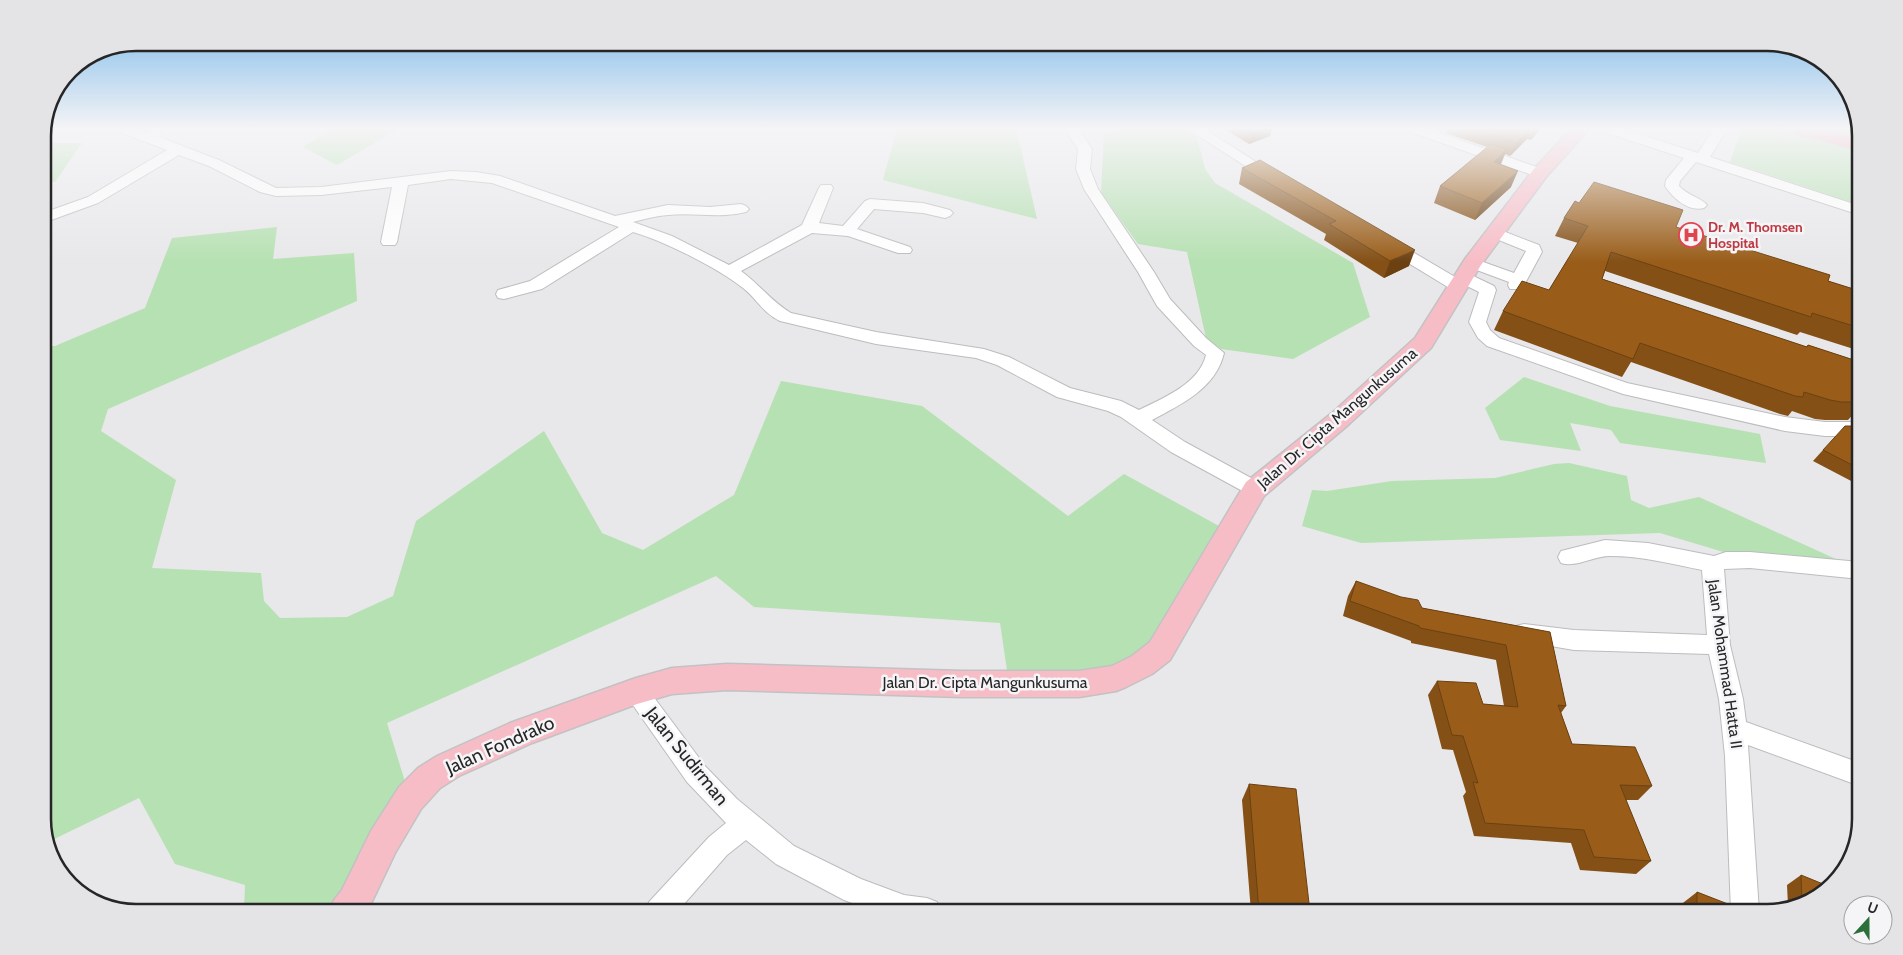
<svg xmlns="http://www.w3.org/2000/svg" width="1903" height="955" viewBox="0 0 1903 955" font-family="Cabin,sans-serif">
  <style>
    .green { fill: #b6e1b2 }
    .lines { fill: none; stroke-linecap: round; stroke-linejoin: round }
    .minor-casing { stroke: #bcbcbf; stroke-width: 2 }
    .major-casing { stroke: #c2c2c3; stroke-width: 3 }
    .highway-casing { stroke: #c2c2c3; stroke-width: 2 }
    .minor { fill: #fff; fill-rule: evenodd }
    .major { fill: #f7bdc7; fill-rule: evenodd }
    .highway { fill: #f191a2; fill-rule: evenodd }
    .wall { fill: #845016 }
    .shaded-wall { fill: #6b4112 }
    .building { fill: #995d19; stroke: #6b4112 }
    .labels { text-anchor: middle; dominant-baseline: central; stroke-width: 5; stroke-linejoin: round; paint-order: stroke }
    .far-health-label { font-size: 14px; font-weight: bold; fill: #be3a42; stroke: #f5f5f8; text-anchor: start }
    .street-label { font-size: 16px; fill: #262627; stroke: #f5f5f8 }
    .near-street-label { font-size: 19px; fill: #262627; stroke: #f5f5f8 }
    .rim { fill: none; stroke: #262627; stroke-width: 2.5 }
  </style>
  <rect width="100%" height="100%" fill="#e8e7ea"/>
  <g class="green">
    <path d="M334,128H400L337,165L303,147Z"/>
    <path d="M897,128H1016L1037,219L883,180Z"/>
    <path d="M1125,128H1182L1197,137L1205,169L1215,183L1353,263L1370,317L1293,359L1221,349L1206,338L1187,252L1138,244L1101,193L1104,134Z"/>
    <path d="M1742,128H1859L1860,205L1730,162Z"/>
    <path d="M43,143H82L55,182L43,180Z"/>
    <path d="M277,227L273,259L354,253L357,301L108,409L101,431L176,480L152,568L261,573L264,601L280,618L347,617L393,596L416,521L544,431L602,533L643,550L734,495L781,381L922,406L1068,516L1124,474L1230,532L1142,665L1009,684L1000,623L754,607L716,576L387,723L410,798L354,902L346,912H244L245,885L175,864L139,798L48,842L43,825V346H55L145,308L172,238Z"/>
    <path d="M1524,377L1610,406L1760,434L1766,463L1620,443L1611,430L1570,423L1581,451L1500,440L1485,408Z"/>
    <path d="M1569,463L1627,476L1631,500L1649,508L1699,497L1860,570L1750,560L1660,533L1361,543L1302,526L1312,490L1327,491L1392,481L1495,478L1554,464Z"/>
  </g>
  <g class="lines">
    <defs>
      <g id="minor">
        <path d="M115,128H135L147,133L149,128H163L159,137L219,160L276,188L321,187L451,171L476,172L500,176L615,216L668,205L710,207L741,204L746,206L749,209L746,212C720,219 694,212 668,215C656,216 644,219 633,222L672,236L729,265L802,225L819,188L821,185H831L833,188L819,223L843,226L865,201L870,199L923,203L950,210L953,213L950,216L945,218L923,213L874,209L857,229L910,247L912,250L910,253H898L848,236L812,233L741,271C759,284 772,302 791,313L876,332L984,349L1009,357L1070,388L1121,401L1139,410C1163,398 1199,384 1206,355L1194,346L1157,306L1138,272L1084,189L1076,169L1078,149L1064,128H1078L1092,149L1090,169L1098,189L1154,272L1170,299L1206,338L1224,353C1216,388 1182,404 1152,420L1185,442L1262,484L1265,489L1262,494L1255,496L1248,494L1171,452L1121,417L1108,411L1057,397L997,365L976,358L876,344L780,321C761,311 758,300 743,288C718,268 664,241 633,232L542,289L504,299L498,298L496,294L498,290L530,281L619,227L492,183L451,179L408,185L397,242L395,245H383L381,242L392,187L321,195L276,196L260,192L209,166L179,155L98,203L43,223V213L88,197L167,150L117,131Z"/>
        <path d="M1186,128H1203L1281,178L1279,181H1269Z"/>
        <path d="M1406,128H1426L1545,170L1547,173L1545,176H1535L1408,131Z"/>
        <path d="M1599,128H1620L1698,153L1714,128H1728L1710,157L1860,206V215L1696,162L1680,181L1679,186C1688,196 1700,197 1707,205L1704,208C1688,212 1673,198 1665,186L1666,180L1684,158L1601,131Z"/>
        <path d="M1495,228L1539,245L1542,252L1522,289H1510L1508,285L1509,282L1466,266L1464,263L1466,260L1472,258L1514,273L1526,251L1489,236L1487,233L1489,230Z"/>
        <path d="M1388,239L1394,241L1455,277L1457,274H1469L1494,286L1496,290L1486,322L1490,330L1499,338L1627,383L1785,417L1825,422H1853L1860,420V434L1854,436H1825L1785,431L1623,394L1487,346L1478,338L1469,322L1479,292L1465,285L1463,289H1451L1382,247L1380,244L1382,241Z"/>
        <path d="M1605,540L1648,543L1714,556L1726,552H1750L1860,562V579L1750,568L1724,569L1730,645L1743,699L1746,722L1860,763V786L1748,745L1759,912H1731L1725,756L1719,699L1709,654L1574,650L1516,640L1513,633L1516,626L1524,624L1574,630L1707,635L1702,570C1672,564 1641,556 1610,556C1594,556 1576,568 1561,563L1558,557L1561,551Z"/>
        <path d="M636,681L644,684L705,766L737,799L794,846L861,879L904,895L927,898L937,902L941,912H877L844,900L776,864L746,840L727,855L677,912H645L649,902L709,837L726,823L687,782L628,698L624,691L628,684Z"/>
      </g>
      <path id="major" d="M1572,128H1590L1546,177L1481,265L1431,348L1348,425L1264,496L1170,660L1152,674L1126,687L1116,691L1079,697H962L727,690L672,694L637,704L532,743L459,776L440,788L421,809L395,853L367,912H329L334,900L342,890L371,831L399,787L418,768L437,756L510,723L636,678L672,668L727,664L962,671H1079L1112,666L1132,656L1150,642L1246,482L1332,413L1415,338L1465,259L1534,169Z"/>
      <path id="highway" d="M1789,128H1819L1860,139V151L1791,132Z"/>
    </defs>
    <use href="#minor" class="minor-casing"/>
    <use href="#major" class="major-casing"/>
    <use href="#highway" class="highway-casing"/>
    <use href="#minor" class="minor"/>
    <use href="#major" class="major"/>
    <use href="#highway" class="highway"/>
  </g>
  <g class="wall">
    <path d="M1223,128H1272L1270,136L1249,144Z"/>
    <path d="M1441,128H1541L1531,140L1527,139L1510,156L1505,154L1501,164L1511,187L1475,220L1434,203L1440,186L1487,147L1446,133L1448,130Z"/>
    <path d="M1260,160L1409,266L1384,278L1324,240L1326,234L1239,184L1242,168Z"/>
    <path d="M1564,218L1676,227L1828,281L1860,291V351L1800,332L1797,335L1605,271L1602,279L1806,347L1808,345L1860,362V407L1848,420H1825L1815,419L1792,411L1788,416L1780,414L1631,362L1622,377L1494,330L1503,311L1549,290L1578,243L1555,236Z"/>
    <path d="M1855,434L1860,437V478L1855,483L1813,461L1823,450Z"/>
    <path d="M1356,581L1422,608L1550,632L1566,706L1561,713L1572,744L1652,786L1638,800H1626L1651,861L1636,874L1580,870L1571,843L1474,836L1463,796L1466,792L1453,750L1442,749L1428,695L1437,681L1483,704L1504,706L1496,660L1411,643V641L1343,616L1348,596Z"/>
    <path d="M1249,784L1310,912H1251L1242,800Z"/>
    <path d="M1801,875L1818,897L1788,906L1787,885Z"/>
    <path d="M1697,892L1746,912H1679V906Z"/>
  </g>
  <g class="shaded-wall">
    <path d="M1264,128H1272L1270,136L1249,144L1252,133Z"/>
    <path d="M1531,128H1532L1527,139L1510,156L1516,143Z"/>
    <path d="M1537,128H1541L1531,140Z"/>
    <path d="M1507,149L1500,166L1494,162Z"/>
    <path d="M1518,171L1511,187L1475,220L1482,203Z"/>
    <path d="M1415,250L1409,266L1384,278L1390,261Z"/>
  </g>
  <g class="building">
    <path d="M1244,128H1264L1252,133Z"/>
    <path d="M1473,128H1531L1516,143Z"/>
    <path d="M1491,144L1507,149L1494,162L1518,171L1482,203L1440,186Z"/>
    <path d="M1260,160L1415,250L1390,261L1329,224L1336,221L1242,168Z"/>
    <path d="M1594,182L1683,210L1676,227L1830,275L1828,281L1860,291V328L1812,313L1811,317L1611,252L1602,279L1807,347L1808,345L1860,362V402H1841L1830,400L1804,392L1803,397L1795,396L1640,343L1633,359L1503,311L1522,281L1549,290L1588,226L1564,218L1575,201L1579,203Z"/>
    <path d="M1845,426H1856L1855,434L1860,437V469L1823,450Z"/>
    <path d="M1356,581L1401,597L1418,600L1422,608L1550,632L1566,706L1558,705L1572,744L1635,747L1652,786L1620,785L1651,861L1594,857L1584,830L1485,823L1473,782L1478,783L1463,736L1452,735L1437,681L1476,683L1483,704L1518,707L1506,645L1420,628L1419,626L1350,601Z"/>
    <path d="M1249,784L1296,789L1310,912H1259Z"/>
    <path d="M1801,875L1828,886L1818,897L1802,902Z"/>
    <path d="M1697,892L1746,911V912H1697Z"/>
  </g>
  <linearGradient id="sky" x2="0" y2="1"><stop stop-color="#71b4e8"/><stop offset="0.49" stop-color="#f5f4f6"/><stop offset="1" stop-color="#f5f4f6" stop-opacity="0"/></linearGradient>
  <rect width="1903" height="262" fill="url(#sky)"/>
  <defs>
    <symbol id="hospital-ring" viewBox="-11 -11 22 22"><circle r="9.5" fill="#f5f5f8" stroke="#e0444e" stroke-width="1.5"/><path d="M-5-5h3v3.5h4V-5h3V5h-3V1.5h-4V5h-3Z" fill="#e0444e"/></symbol>
  </defs>
  <g fill-rule="evenodd">
    <use href="#hospital-ring" x="1677" y="221" width="28" height="28"/>
  </g>
  <g class="labels">
    <g class="far-health-label">
      <text x="1708" y="227">Dr. M. Thomsen<tspan x="1708" dy="16">Hospital</tspan></text>
    </g>
    <g class="street-label">
      <text transform="translate(1337 418) rotate(-41)">Jalan Dr. Cipta Mangunkusuma</text>
      <text transform="translate(1725 664) rotate(82)">Jalan Mohammad Hatta II</text>
      <text x="985" y="682">Jalan Dr. Cipta Mangunkusuma</text>
    </g>
    <g class="near-street-label">
      <text transform="translate(500 745) rotate(-24)">Jalan Fondrako</text>
      <text transform="translate(687 756) rotate(51)">Jalan Sudirman</text>
    </g>
  </g>
  <path d="M0 0H1903V955H0ZM136 51H1767A85 85 0 0 1 1852 136V819A85 85 0 0 1 1767 904H136A85 85 0 0 1 51 819V136A85 85 0 0 1 136 51Z" fill="#e4e4e7" fill-rule="evenodd"/>
  <path class="rim" d="M136 51H1767A85 85 0 0 1 1852 136V819A85 85 0 0 1 1767 904H136A85 85 0 0 1 51 819V136A85 85 0 0 1 136 51Z"/>
  <g transform="translate(1868 920) rotate(21)"><circle r="24" fill="#f5f5f8" stroke="#a2a2a4"/>
  <path d="M0-4L9 19L0 12L-9 19Z" fill="#2b6f3b"/>
  <text y="-8" font-size="14" font-weight="bold" text-anchor="middle" fill="#262627">U</text>
  </g>
</svg>
